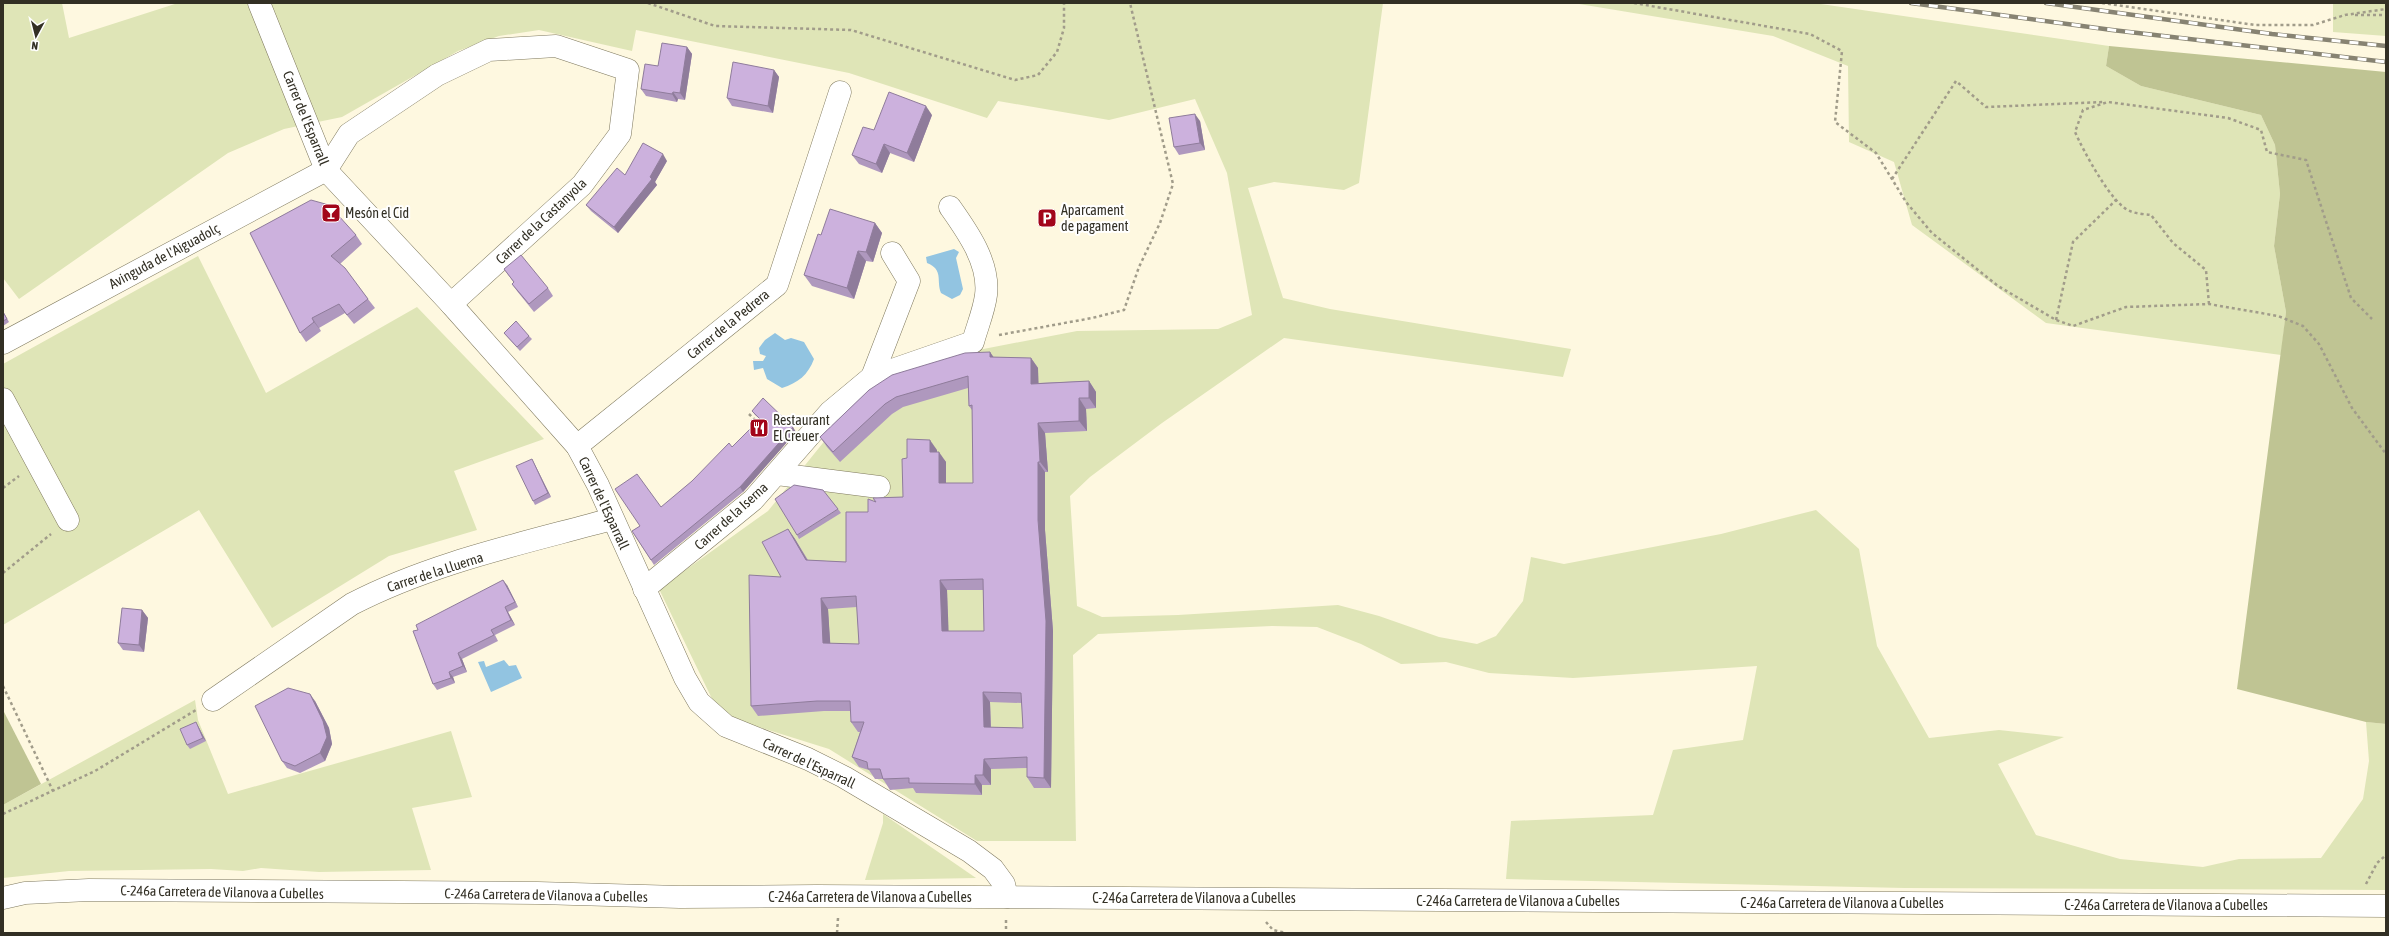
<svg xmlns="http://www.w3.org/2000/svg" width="2389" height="936" viewBox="0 0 2389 936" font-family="'Asap Condensed',sans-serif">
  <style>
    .green { fill: #dfe5b7 }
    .forest { fill: #bfc493 }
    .water { fill: #92c4e1 }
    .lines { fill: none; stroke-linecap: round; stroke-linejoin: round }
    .minor-casing { stroke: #7f795e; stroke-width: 23 }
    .major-casing { stroke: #7f795e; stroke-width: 23 }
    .path { stroke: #a19c8a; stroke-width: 2.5; stroke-dasharray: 3 3; stroke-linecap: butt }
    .minor { stroke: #fff; stroke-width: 22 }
    .major { stroke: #fff; stroke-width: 22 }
    .rail-casing { stroke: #878372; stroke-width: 4.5 }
    .rail { stroke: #fff; stroke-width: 3; stroke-dasharray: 9; stroke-linecap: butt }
    .wall { fill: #af98be; fill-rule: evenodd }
    .shaded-wall { fill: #8f7c9b }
    .building { fill: #ccb1dd; stroke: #8f7c9b; fill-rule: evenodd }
    .labels { text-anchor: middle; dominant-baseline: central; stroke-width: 4; stroke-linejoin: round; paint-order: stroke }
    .street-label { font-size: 14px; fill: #322f24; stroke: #fff }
    .poi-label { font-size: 14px; fill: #322f24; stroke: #fff; text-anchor: start }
  </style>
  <rect width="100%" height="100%" fill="#fef8e0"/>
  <g class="green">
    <path d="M3,3H62L69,38L178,3H1383L1359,183L1344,190L1274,182L1248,188L1283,298L1330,309L1571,349L1563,377L1284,338L1162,423L1090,477L1070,496L1077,606L1102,617L1178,615L1338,605L1379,616L1439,637L1477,644L1496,636L1523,601L1531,557L1564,564L1721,534L1816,510L1859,549L1877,646L1929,738L1999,730L2064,737L1998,764L2036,835L2120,859L2203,867L2239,859L2321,858L2363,799L2369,761L2366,722L2386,724V890L1905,888L1506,879L1511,821L1653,815L1673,750L1743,740L1757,666L1573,678L1489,673L1446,662L1401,664L1361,644L1317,627L1272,626L1098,634L1073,655L1076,841H977L829,749L730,718L714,703L659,589L768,511L831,433L968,352L1077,331L1218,329L1252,315L1227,173L1195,99L1109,120L998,101L987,118L849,73L636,30L632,51L539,30L499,36L458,51L342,117L284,129L228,153L19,299L3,278Z"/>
    <path d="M1573,3H1814L2109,46L2106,66L2141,86L2261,115L2275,145L2280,194L2274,246L2286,312L2281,355L2046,323L1912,225L1894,162L1849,142L1848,66L1773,36Z"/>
    <path d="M2333,3H2386V36L2333,32Z"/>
    <path d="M198,256L266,393L417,307L544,439L454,471L477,530L389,556L272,628L199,510L3,625V364Z"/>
    <path d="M195,700L198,720L228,794L451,731L472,797L412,808L431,870L319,872L261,868L243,871L211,869L69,871L3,878V805Z"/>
    <path d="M883,814L976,878L865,880L883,823Z"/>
  </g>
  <g class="forest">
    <path d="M2109,46L2386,72V724L2366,722L2237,689L2286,312L2274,246L2280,194L2275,145L2261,115L2141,86L2106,66Z"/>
    <path d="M3,710L41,784L3,805Z"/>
  </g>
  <g class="water">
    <path d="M954,249L959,252L956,258L963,289L960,295L952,299L941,293C936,280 944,270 927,263L926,257Z"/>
    <path d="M775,333L785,340L791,338L804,342L814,359C808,375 798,383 782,388L767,379L763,368L754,370L753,361H763L766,356L760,354L759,348L765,340Z"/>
    <path d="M504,660L509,666L516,665L522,678L491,692L478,662L484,661L486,667Z"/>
  </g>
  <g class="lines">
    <defs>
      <g id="minor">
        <path d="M259,3L326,170L451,304L577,446L598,485L685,678L699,702L726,726L808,759L844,777L969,851L993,869L1004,884L1007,897"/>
        <path d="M3,343L326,170L349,134L437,75L489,50L556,46L628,70L620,134L582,185L451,304"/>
        <path d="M872,377L909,281L892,253"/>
        <path d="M3,399L68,520"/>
        <path d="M577,446L777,285L840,92"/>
        <path d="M777,474L879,487"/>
        <path d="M644,589L753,500L830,412L872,377L973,342C977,327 984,311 986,295C990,263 967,231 950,207"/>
        <path d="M213,700L352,604C433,562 525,543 612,519"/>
      </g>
      <path id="major" d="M3,898L25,893L89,890L538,893L680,897L817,896L2386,906"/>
    </defs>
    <use href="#minor" class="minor-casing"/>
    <use href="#major" class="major-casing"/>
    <g class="path">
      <path d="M648,3L715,26L851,30L1015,80L1038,75L1057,52L1064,28V3"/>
      <path d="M1634,3L1810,34L1842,51L1835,122L1876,153L1906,202L1932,233L1998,286L2056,320L2073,326L2126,307L2209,304L2278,316L2303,326L2319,344L2352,408L2386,454"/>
      <path d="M2102,3L2255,25H2313L2345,15L2386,9"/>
      <path d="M2355,15H2386"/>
      <path d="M1892,179L1956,81L1986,107L2104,102"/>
      <path d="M2209,304L2206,270L2173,243L2151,215C2145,214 2136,214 2130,211C2112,205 2083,150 2075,132L2083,110L2108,102L2228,118L2261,130L2267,152L2306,160L2351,298L2372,319"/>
      <path d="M2056,320L2073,242L2116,200"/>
      <path d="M999,335L1092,318L1124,310L1139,267L1160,223L1173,184L1130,3"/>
      <path d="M749,414L759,424"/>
      <path d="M3,488L19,476"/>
      <path d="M3,573L51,534"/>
      <path d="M3,686L53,791"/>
      <path d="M3,814L95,771L196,710"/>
      <path d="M2366,884L2377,863L2386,855"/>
      <path d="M1006,920V933"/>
      <path d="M1266,922L1273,930L1286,933"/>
      <path d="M837,933L838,918"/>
    </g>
    <use href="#minor" class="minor"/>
    <use href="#major" class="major"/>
    <defs>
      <g id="rail">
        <path d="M1911,3L2112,30L2386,62"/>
        <path d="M2046,3L2272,34L2386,46"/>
      </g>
    </defs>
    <use href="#rail" class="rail-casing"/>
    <use href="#rail" class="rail"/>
  </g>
  <g class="wall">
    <path d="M687,47L692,54L685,100L678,99L677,102L646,96L641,89L658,66Z"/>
    <path d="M774,70L779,77L773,113L732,106L727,98Z"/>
    <path d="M932,115L914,162L890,153L882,173L859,164L852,155L874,130Z"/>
    <path d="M1200,121L1205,150L1179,155L1174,147Z"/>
    <path d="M667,161L655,182L657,185L618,233L591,211L586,205L625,175Z"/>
    <path d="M875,223L882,233L873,262L866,261L854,299L812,286L804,275L821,235Z"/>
    <path d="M250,233L356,235L362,244L340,264L368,299L375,308L354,324L345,313L319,328L321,331L306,342L300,333Z"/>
    <path d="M504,269L548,288L553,296L534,312L517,291L512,284L514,283Z"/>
    <path d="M3,311L9,322L3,326Z"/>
    <path d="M504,333L529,336L532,339L520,351Z"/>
    <path d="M990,352L993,357L1031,358L1038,368V383L1089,381L1096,392V408L1086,409L1087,431L1045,433L1048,472H1045V530L1053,631L1051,788H1034L1027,777V768L991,769V785H982V795L916,793L913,788L890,790L883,779H875L869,770L859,767L852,757L860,732H858L851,722V711H824L758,716L751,706L781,577L788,529L795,539L808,560L846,562L868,512L875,502L873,498L903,497L907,458L937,450V452L946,462V483H973L972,410L969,406L968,388L903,407L892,414L840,462L827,447L820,437L869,390ZM947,590H983L984,631H948ZM857,607L859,644H830L828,609ZM990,702L1022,703L1023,728L991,727Z"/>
    <path d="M752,411L796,432L743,492L654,565L632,531L640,526L732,447L760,419L755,415Z"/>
    <path d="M532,459L551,497L535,505L533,501Z"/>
    <path d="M838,509L841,513L799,539L797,535Z"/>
    <path d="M507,585L518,607L508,612L515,625L495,635L498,641L462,659L467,672L453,677L455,683L437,690L433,684L418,630Z"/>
    <path d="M142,610L148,618L144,652L123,650L118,643Z"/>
    <path d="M315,701L329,728L332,744L325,761L300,773L287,768L282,761Z"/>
    <path d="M198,726L206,741L190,749L187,745Z"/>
  </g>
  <g class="shaded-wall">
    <path d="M687,47L692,54L685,100L680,93Z"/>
    <path d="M774,70L779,77L773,113L768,106Z"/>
    <path d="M673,92L678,99L677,102L672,94Z"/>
    <path d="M926,106L932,115L914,162L907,153Z"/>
    <path d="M1195,114L1200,121L1205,150L1200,143Z"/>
    <path d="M884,144L890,153L882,173L876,164Z"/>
    <path d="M663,154L667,161L655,182L657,185L618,233L614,227L650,177Z"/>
    <path d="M875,223L882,233L873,262L866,252Z"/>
    <path d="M858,251L866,261L854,299L847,288Z"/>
    <path d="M312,318L319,328L321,331L314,322Z"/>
    <path d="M990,352L997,362L990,357Z"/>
    <path d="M1031,358L1038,368L1039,394L1031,384Z"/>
    <path d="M1089,381L1096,392V408L1089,398Z"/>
    <path d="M1079,398L1086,409L1087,431L1079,421Z"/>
    <path d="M1038,423L1045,433L1048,472L1040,462Z"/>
    <path d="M793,427L796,432L743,492L740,487Z"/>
    <path d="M930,440L937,450V462L930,452Z"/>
    <path d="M939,452L946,462V493L939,483Z"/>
    <path d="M532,459L551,497L548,493Z"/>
    <path d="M1038,462L1045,472V530L1053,631L1051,788L1044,778L1038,520Z"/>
    <path d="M788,529L795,539L813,570L806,560Z"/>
    <path d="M503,580L507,585L518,607L515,602Z"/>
    <path d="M940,580L947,590L949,641L942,631Z"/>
    <path d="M821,598L828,609L831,654L823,643Z"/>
    <path d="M505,607L508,612L515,625L511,620Z"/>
    <path d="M142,610L148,618L144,652L139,645Z"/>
    <path d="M458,653L462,659L467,672L463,666Z"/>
    <path d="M449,672L453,677L455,683L451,678Z"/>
    <path d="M983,692L990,702L991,737L984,727Z"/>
    <path d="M310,694L315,701L329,728L332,744L325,761L320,753Z"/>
    <path d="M196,722L198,726L206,741L203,738Z"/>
    <path d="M984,759L991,769V785L983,775Z"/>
    <path d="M975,775L982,785V795L975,784Z"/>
  </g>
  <g class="building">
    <path d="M662,43L687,47L680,93L673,92L672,94L641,89L645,64L658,66Z"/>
    <path d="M733,62L774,70L768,106L727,98Z"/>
    <path d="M889,92L926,106L907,153L884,144L876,164L852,155L863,127L874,130Z"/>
    <path d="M1195,114L1200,143L1174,147L1169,118Z"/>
    <path d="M643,143L663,154L650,177L652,179L614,227L586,205L617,168L625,175Z"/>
    <path d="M311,200L329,205L356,235L331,256L345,268L368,299L347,315L339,304L312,318L314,322L300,333L250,233Z"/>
    <path d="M830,209L875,223L866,252L858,251L847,288L804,275L818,234L821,235Z"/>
    <path d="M521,255L548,288L529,304L512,284L514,282L504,269Z"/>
    <path d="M3,312L7,319L3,321Z"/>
    <path d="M516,321L529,336L517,347L504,333Z"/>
    <path d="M990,352V357L1031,358V384L1089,381V398H1079V421L1038,423L1040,462H1038V520L1046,621L1044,778L1027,777V757L984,759L983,775H975V784L909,783V778L883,779L880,769H868L867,762L852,757L864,722H851L850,701H817L751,706L749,575L781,577L762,542L788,529L806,560L846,562V512H868V499L876,502L873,498L903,497L902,459L907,458V439L930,440V452H939V483H973L972,405L969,406L968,376L896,397L885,404L833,452L820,437L869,390L892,375L965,353ZM983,579L984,631H942L940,580ZM856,596L859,644L823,643L821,598ZM983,692L1021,693L1023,728L984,727Z"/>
    <path d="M763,398L793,427L740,487L651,560L632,531L640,526L615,489L637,474L661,507L692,481L729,443L732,447L760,419L752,411Z"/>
    <path d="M532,459L548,493L533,501L516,466Z"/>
    <path d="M794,485L823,490L838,509L797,535L775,499Z"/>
    <path d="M503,580L515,602L505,607L511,620L491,630L494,635L458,653L463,666L449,672L451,678L433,684L413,631L418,630L416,625Z"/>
    <path d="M122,608L142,610L139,645L118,643Z"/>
    <path d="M288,688L310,694L323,721L327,737L320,753L295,766L282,761L255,706Z"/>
    <path d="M196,722L203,738L187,745L180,729Z"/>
  </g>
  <defs>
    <symbol id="bar-square" viewBox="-11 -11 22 22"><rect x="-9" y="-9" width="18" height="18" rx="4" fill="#a2051a" stroke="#fff"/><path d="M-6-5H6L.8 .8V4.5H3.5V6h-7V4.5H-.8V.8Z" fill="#fff"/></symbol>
    <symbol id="parking-square" viewBox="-11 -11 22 22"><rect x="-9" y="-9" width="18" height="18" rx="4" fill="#a2051a" stroke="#fff"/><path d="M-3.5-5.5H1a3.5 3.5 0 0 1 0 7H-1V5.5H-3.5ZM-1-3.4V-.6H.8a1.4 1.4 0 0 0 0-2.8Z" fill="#fff"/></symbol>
    <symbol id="restaurant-square" viewBox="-11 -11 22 22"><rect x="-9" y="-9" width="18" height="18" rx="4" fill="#a2051a" stroke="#fff"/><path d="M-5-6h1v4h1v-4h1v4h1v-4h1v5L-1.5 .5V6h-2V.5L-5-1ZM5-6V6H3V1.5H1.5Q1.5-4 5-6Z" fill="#fff"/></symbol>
  </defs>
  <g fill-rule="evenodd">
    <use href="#bar-square" x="320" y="202" width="22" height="22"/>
    <use href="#parking-square" x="1036" y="207" width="22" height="22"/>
    <use href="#restaurant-square" x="748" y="417" width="22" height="22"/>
  </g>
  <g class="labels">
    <g class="street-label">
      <text transform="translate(306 118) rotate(68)">Carrer de l'Esparrall</text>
      <text transform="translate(541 221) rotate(-43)">Carrer de la Castanyola</text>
      <text transform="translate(164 256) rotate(-28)">Avinguda de l'Aiguadolç</text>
      <text transform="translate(728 324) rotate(-39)">Carrer de la Pedrera</text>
      <text transform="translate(604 503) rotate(65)">Carrer de l'Esparrall</text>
      <text transform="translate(731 516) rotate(-42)">Carrer de la Iserna</text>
      <text transform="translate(435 572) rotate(-18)">Carrer de la Lluerna</text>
      <text transform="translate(809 763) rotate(25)">Carrer de l'Esparrall</text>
      <text transform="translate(222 892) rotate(1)">C-246a Carretera de Vilanova a Cubelles</text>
      <text transform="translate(546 895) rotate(1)">C-246a Carretera de Vilanova a Cubelles</text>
      <text x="870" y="897">C-246a Carretera de Vilanova a Cubelles</text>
      <text x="1194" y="898">C-246a Carretera de Vilanova a Cubelles</text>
      <text x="1518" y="901">C-246a Carretera de Vilanova a Cubelles</text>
      <text x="1842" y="903">C-246a Carretera de Vilanova a Cubelles</text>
      <text x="2166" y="905">C-246a Carretera de Vilanova a Cubelles</text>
    </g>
    <g class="poi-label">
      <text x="1061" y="210">Aparcament<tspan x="1061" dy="16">de pagament</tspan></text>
      <text x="345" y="213">Mesón el Cid</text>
      <text x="773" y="420">Restaurant<tspan x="773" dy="16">El Creuer</tspan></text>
    </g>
  </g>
  <rect width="2389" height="936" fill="none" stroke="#322f24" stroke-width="8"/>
  <g transform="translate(36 36) rotate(187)" stroke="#ffffff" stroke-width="3" paint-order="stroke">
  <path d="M0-3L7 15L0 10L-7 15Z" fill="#322f24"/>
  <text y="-6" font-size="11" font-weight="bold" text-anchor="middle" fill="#322f24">N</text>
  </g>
</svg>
